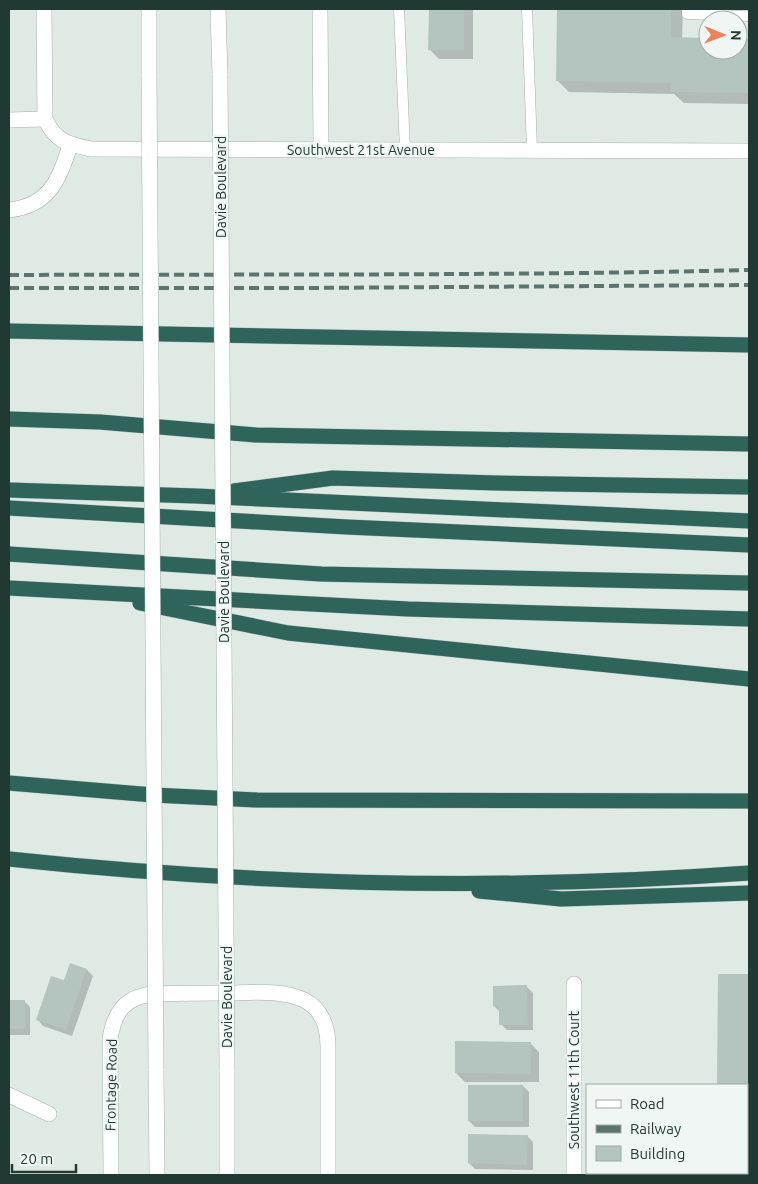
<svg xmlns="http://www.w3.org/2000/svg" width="758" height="1184" viewBox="0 0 758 1184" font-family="Ubuntu,sans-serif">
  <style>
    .shadow { fill: #0003 }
    .building { fill: #b4c4be }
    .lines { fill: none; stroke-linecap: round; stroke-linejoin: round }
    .service-casing { stroke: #a2b1ac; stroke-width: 11 }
    .minor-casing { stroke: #a2b1ac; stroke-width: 16 }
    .secondary-casing { stroke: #9eb5ad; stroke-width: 16 }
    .motorway-casing { stroke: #bcc4c2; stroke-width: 16 }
    .service { stroke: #fff; stroke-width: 10 }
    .minor { stroke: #fff; stroke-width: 15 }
    .secondary { stroke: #fff; stroke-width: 15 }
    .motorway { stroke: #2e645a; stroke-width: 15 }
    .rail { stroke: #5b756e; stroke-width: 4; stroke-dasharray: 10 5; stroke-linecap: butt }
    .secondary-bridge-casing { stroke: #9eb5ad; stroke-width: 16; stroke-linecap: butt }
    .secondary-bridge { stroke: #fff; stroke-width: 15 }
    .labels { text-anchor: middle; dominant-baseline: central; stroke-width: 4; stroke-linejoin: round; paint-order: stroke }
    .street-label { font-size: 14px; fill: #213933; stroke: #eff6f3 }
  </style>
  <rect width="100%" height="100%" fill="#dfeae5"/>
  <g class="shadow">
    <path d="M430,9H473V59H439L430,50Z"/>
    <path d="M558,9H683L682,39H708V50H738V40H749V104L684,103L674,94L569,92L557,80Z"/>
    <path d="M70,964L87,970L93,976L72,1036L43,1026L38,1020L64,982Z"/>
    <path d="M719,975H749V1175H725L722,1173H747V1085H718Z"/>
    <path d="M527,987L533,993V1030H507L501,1024L500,1012L494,1006Z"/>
    <path d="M24,1001L30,1007V1035H9V1002Z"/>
    <path d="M530,1043L539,1052V1082H465L456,1073Z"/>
    <path d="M523,1086L529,1092V1127H475L469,1121Z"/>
    <path d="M527,1136L533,1142V1170L475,1169L469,1163Z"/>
  </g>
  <g class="building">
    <path d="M429,9H464V50H428Z"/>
    <path d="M557,9H671V37L708,38V50H738V38L749,39V93L671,92V83L556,81Z"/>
    <path d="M70,963L87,969L66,1030L36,1020L51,976L64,980Z"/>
    <path d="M718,974H749V1169H747V1085H717Z"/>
    <path d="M527,985L528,1025H499V1006H493V986Z"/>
    <rect x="9" y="1000" width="16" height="29"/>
    <path d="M455,1041L531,1042V1074L455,1073Z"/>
    <rect x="468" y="1085" width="55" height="36"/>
    <path d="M468,1134L528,1135L527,1165L468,1163Z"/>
  </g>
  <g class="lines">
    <defs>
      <g id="service">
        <path d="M399,9L405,150"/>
        <path d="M527,9L532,150"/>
        <path d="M687,9V14L749,16"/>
      </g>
      <g id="minor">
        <path d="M44,9L45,119C56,142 68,144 91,149L749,151"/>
        <path d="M320,9L321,151"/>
        <path d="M9,120L45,119"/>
        <path d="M9,210C49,206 60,179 70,145"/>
        <path d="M9,1095L49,1114"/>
        <path d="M111,1175L110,1039C114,1013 124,998 151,994C175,993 200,993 224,993C250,993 280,989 304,1000C322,1009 328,1028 328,1046V1175"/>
        <path d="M574,1175V984"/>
      </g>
      <g id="secondary">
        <path d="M149,9V76"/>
        <path d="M218,9L220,75"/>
        <path d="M156,1069L157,1175"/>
        <path d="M227,1070V1175"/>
      </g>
      <g id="motorway">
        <path d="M9,331L749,345"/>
        <path d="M9,419L100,422L256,435L749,444"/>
        <path d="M9,490L196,496L749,521"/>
        <path d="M234,491L333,478L496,483L749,487"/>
        <path d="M9,508L347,527L749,545"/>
        <path d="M9,554L321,574L749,583"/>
        <path d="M9,588L408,609L749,619"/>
        <path d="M140,603L288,633L749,679"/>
        <path d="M9,783L153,795L257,800L749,801"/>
        <path d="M9,859C254,885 503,891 749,873"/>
        <path d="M479,891L561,899L749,893"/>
      </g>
    </defs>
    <use href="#service" class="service-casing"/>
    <use href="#minor" class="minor-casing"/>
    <use href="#secondary" class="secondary-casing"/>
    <use href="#motorway" class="motorway-casing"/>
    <use href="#service" class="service"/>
    <use href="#minor" class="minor"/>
    <use href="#secondary" class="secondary"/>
    <use href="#motorway" class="motorway"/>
    <g class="rail">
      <path d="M9,275C256,274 502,276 749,270"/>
      <path d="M9,288H303L749,285"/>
    </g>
    <defs>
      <g id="secondary-bridge">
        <path d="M220,75L227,1070"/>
        <path d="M149,76L156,1069"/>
      </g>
    </defs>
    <use href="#secondary-bridge" class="secondary-bridge-casing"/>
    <use href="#secondary-bridge" class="secondary-bridge"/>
  </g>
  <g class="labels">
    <g class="street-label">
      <text x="361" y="150">Southwest 21st Avenue</text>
      <text transform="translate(221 187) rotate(-90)">Davie Boulevard</text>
      <text transform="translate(224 592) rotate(-90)">Davie Boulevard</text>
      <text transform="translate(227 997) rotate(-90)">Davie Boulevard</text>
      <text transform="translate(574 1080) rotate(-90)">Southwest 11th Court</text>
      <text transform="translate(111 1085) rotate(-89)">Frontage Road</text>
    </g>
  </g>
  <rect width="758" height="1184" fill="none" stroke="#213933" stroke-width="20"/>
  <rect x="586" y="1084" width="162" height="90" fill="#eff6f3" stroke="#9daaa6"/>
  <rect x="596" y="1100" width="25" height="8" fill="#ffffff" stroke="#9daaa6"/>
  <text x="630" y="1109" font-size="15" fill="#213933">Road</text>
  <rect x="596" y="1125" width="25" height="8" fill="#5b756e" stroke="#9daaa6"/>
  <text x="630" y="1134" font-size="15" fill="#213933">Railway</text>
  <rect x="596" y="1146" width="25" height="15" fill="#b4c4be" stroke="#9daaa6"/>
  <text x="630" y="1159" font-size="15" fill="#213933">Building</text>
  <g transform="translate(723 35) rotate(91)"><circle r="24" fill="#eff6f3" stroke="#9daaa6"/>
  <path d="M0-4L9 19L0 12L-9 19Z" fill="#ec825a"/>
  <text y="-8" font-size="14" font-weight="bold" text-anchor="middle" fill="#213933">N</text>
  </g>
  <path d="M12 1164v8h64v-8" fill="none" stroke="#213933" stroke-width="2.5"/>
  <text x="20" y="1164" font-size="15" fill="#213933" stroke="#eff6f3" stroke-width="4" paint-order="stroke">20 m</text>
</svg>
